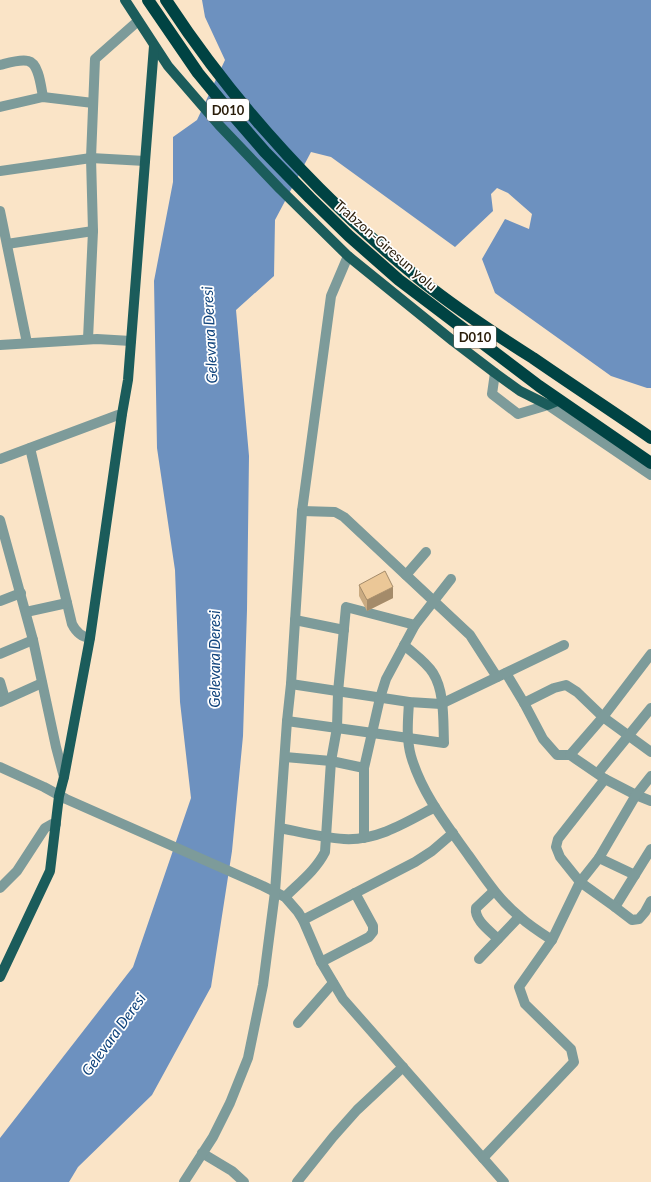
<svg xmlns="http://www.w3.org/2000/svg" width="651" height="1182" viewBox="0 0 651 1182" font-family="Lato,sans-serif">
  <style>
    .water { fill: #6d91bf }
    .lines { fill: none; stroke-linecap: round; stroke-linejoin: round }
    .minor { stroke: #7d9b9a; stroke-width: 10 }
    .major { stroke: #1b5c5b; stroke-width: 10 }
    .highway { stroke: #004343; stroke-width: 12 }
    .wall { fill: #caab82 }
    .shaded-wall { fill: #a48b6a }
    .building { fill: #ebc797; stroke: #a48b6a }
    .labels { text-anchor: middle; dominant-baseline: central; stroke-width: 3.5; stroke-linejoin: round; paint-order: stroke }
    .shield { fill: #fff; stroke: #6a6154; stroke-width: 1 }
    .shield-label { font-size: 13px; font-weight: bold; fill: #2a1d0a }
    .street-label { font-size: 14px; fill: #2a1d0a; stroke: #fff }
    .water-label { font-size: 15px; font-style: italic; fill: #0f437c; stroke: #fff }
  </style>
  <rect width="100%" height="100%" fill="#fae4c7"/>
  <path class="water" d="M202,0H651V388H647L611,376L495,293L482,259L505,219L529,229L532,214L508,193L497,188L491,194L493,211L455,247L331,157L311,152L275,220L274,276L236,310L249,456L247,610L243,736L232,851L211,987L152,1095L78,1167L69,1182H0V1138L133,967L191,798L180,702L175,570L157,448L154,281L173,182V137L197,120L225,60L205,17Z"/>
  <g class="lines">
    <g class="minor">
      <path d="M0,65C8,63 20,59 28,61C39,63 41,87 43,97"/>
      <path d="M0,107L43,97L93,103"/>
      <path d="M0,171L91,158L145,161"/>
      <path d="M0,211L27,343"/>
      <path d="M7,244L93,231"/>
      <path d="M88,339L93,231L91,158L95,59L138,21"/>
      <path d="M0,345L97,339L131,341"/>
      <path d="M495,373L492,394L518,414L548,405L651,475"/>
      <path d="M30,448L72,624C76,632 81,637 90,638"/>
      <path d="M0,459L118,415L122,414"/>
      <path d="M302,511L335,512L344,517L470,635L497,677"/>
      <path d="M0,520L33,640L56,747L64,777"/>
      <path d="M406,575L426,552"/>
      <path d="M0,601L21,593"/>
      <path d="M26,612L67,603"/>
      <path d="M295,620L344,630"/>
      <path d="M0,654L33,640"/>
      <path d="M506,673L524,703"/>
      <path d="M0,682L5,699"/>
      <path d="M291,684L409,702L441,704L564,645"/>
      <path d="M0,702L42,683"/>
      <path d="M409,702C408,720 406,738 411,756C422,794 447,825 469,856C484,877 499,900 520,917C530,926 541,933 552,940"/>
      <path d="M287,721L444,743C443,721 445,692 433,673C426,662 414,654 404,645"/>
      <path d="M651,752L603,717L577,692L566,685L554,688L524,703L543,739L557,755H570L605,779L636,795L651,801"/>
      <path d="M570,755L603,717L651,654"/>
      <path d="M285,757L331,761L364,768"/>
      <path d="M0,767L44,787L66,799L263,886L285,897L298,912L303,920L321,962L343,999L504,1182"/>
      <path d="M598,773L651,708"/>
      <path d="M605,779L558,839L556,847L560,857L580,882L615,907L651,849"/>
      <path d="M280,828C300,832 323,838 344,839C377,841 407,822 435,807"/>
      <path d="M364,838V768L380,698L386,679L415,625L451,579"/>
      <path d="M599,858L635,875"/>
      <path d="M0,888L17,871L45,828L52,824H56"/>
      <path d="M494,891L476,908C474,920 490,931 498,939"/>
      <path d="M285,897C299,883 316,870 325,852L331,761L337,728L338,692L346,607L415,625"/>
      <path d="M615,907L632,920L639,919L645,912L651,901"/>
      <path d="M303,920L415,862L432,851L453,833"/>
      <path d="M479,959L519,917"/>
      <path d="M321,962L369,937L373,932V926L355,893"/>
      <path d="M298,1023L333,983"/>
      <path d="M202,1153L232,1171L244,1182"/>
      <path d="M483,1158L574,1062L571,1049L525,1004L519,987L552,940L580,882L599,858L636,795L651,776"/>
      <path d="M184,1182L213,1137L230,1103L248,1058L263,985L275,892L287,721L291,684L302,511L331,296L348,256"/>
      <path d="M297,1182L333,1137L357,1110L403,1067"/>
    </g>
    <g class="major">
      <path d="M125,0L168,66L219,125L280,189L348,256L453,341L495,373L520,391L548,405L560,400"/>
      <path d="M0,977L50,871L59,796L64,777L90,638L122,414L128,380L154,46"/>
    </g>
    <g class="highway">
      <path d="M148,0L198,73L226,107L265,152L310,198L349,236L399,280L539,386L651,463"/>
      <path d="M166,0C236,107 322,200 422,281C457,309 495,334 533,358C572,385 612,411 651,438"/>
    </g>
  </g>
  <path class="wall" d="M359,585L393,598L367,611L359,596Z"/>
  <path class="shaded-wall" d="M393,587V598L367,611V600Z"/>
  <path class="building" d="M385,571L393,587L367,600L359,585Z"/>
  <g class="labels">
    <g class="shield">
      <rect x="207" y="99" width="42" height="22" rx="3"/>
      <rect x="454" y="326" width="42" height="22" rx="3"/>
    </g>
    <g class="shield-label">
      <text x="228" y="110">D010</text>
      <text x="475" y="337">D010</text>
    </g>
    <g class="street-label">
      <text transform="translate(386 245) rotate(41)">Trabzon-Giresun yolu</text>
    </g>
    <g class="water-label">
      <text transform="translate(209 335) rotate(-93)">Gelevara Deresi</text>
      <text transform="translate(214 659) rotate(-90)">Gelevara Deresi</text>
      <text transform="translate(113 1034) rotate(-54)">Gelevara Deresi</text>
    </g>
  </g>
</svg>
